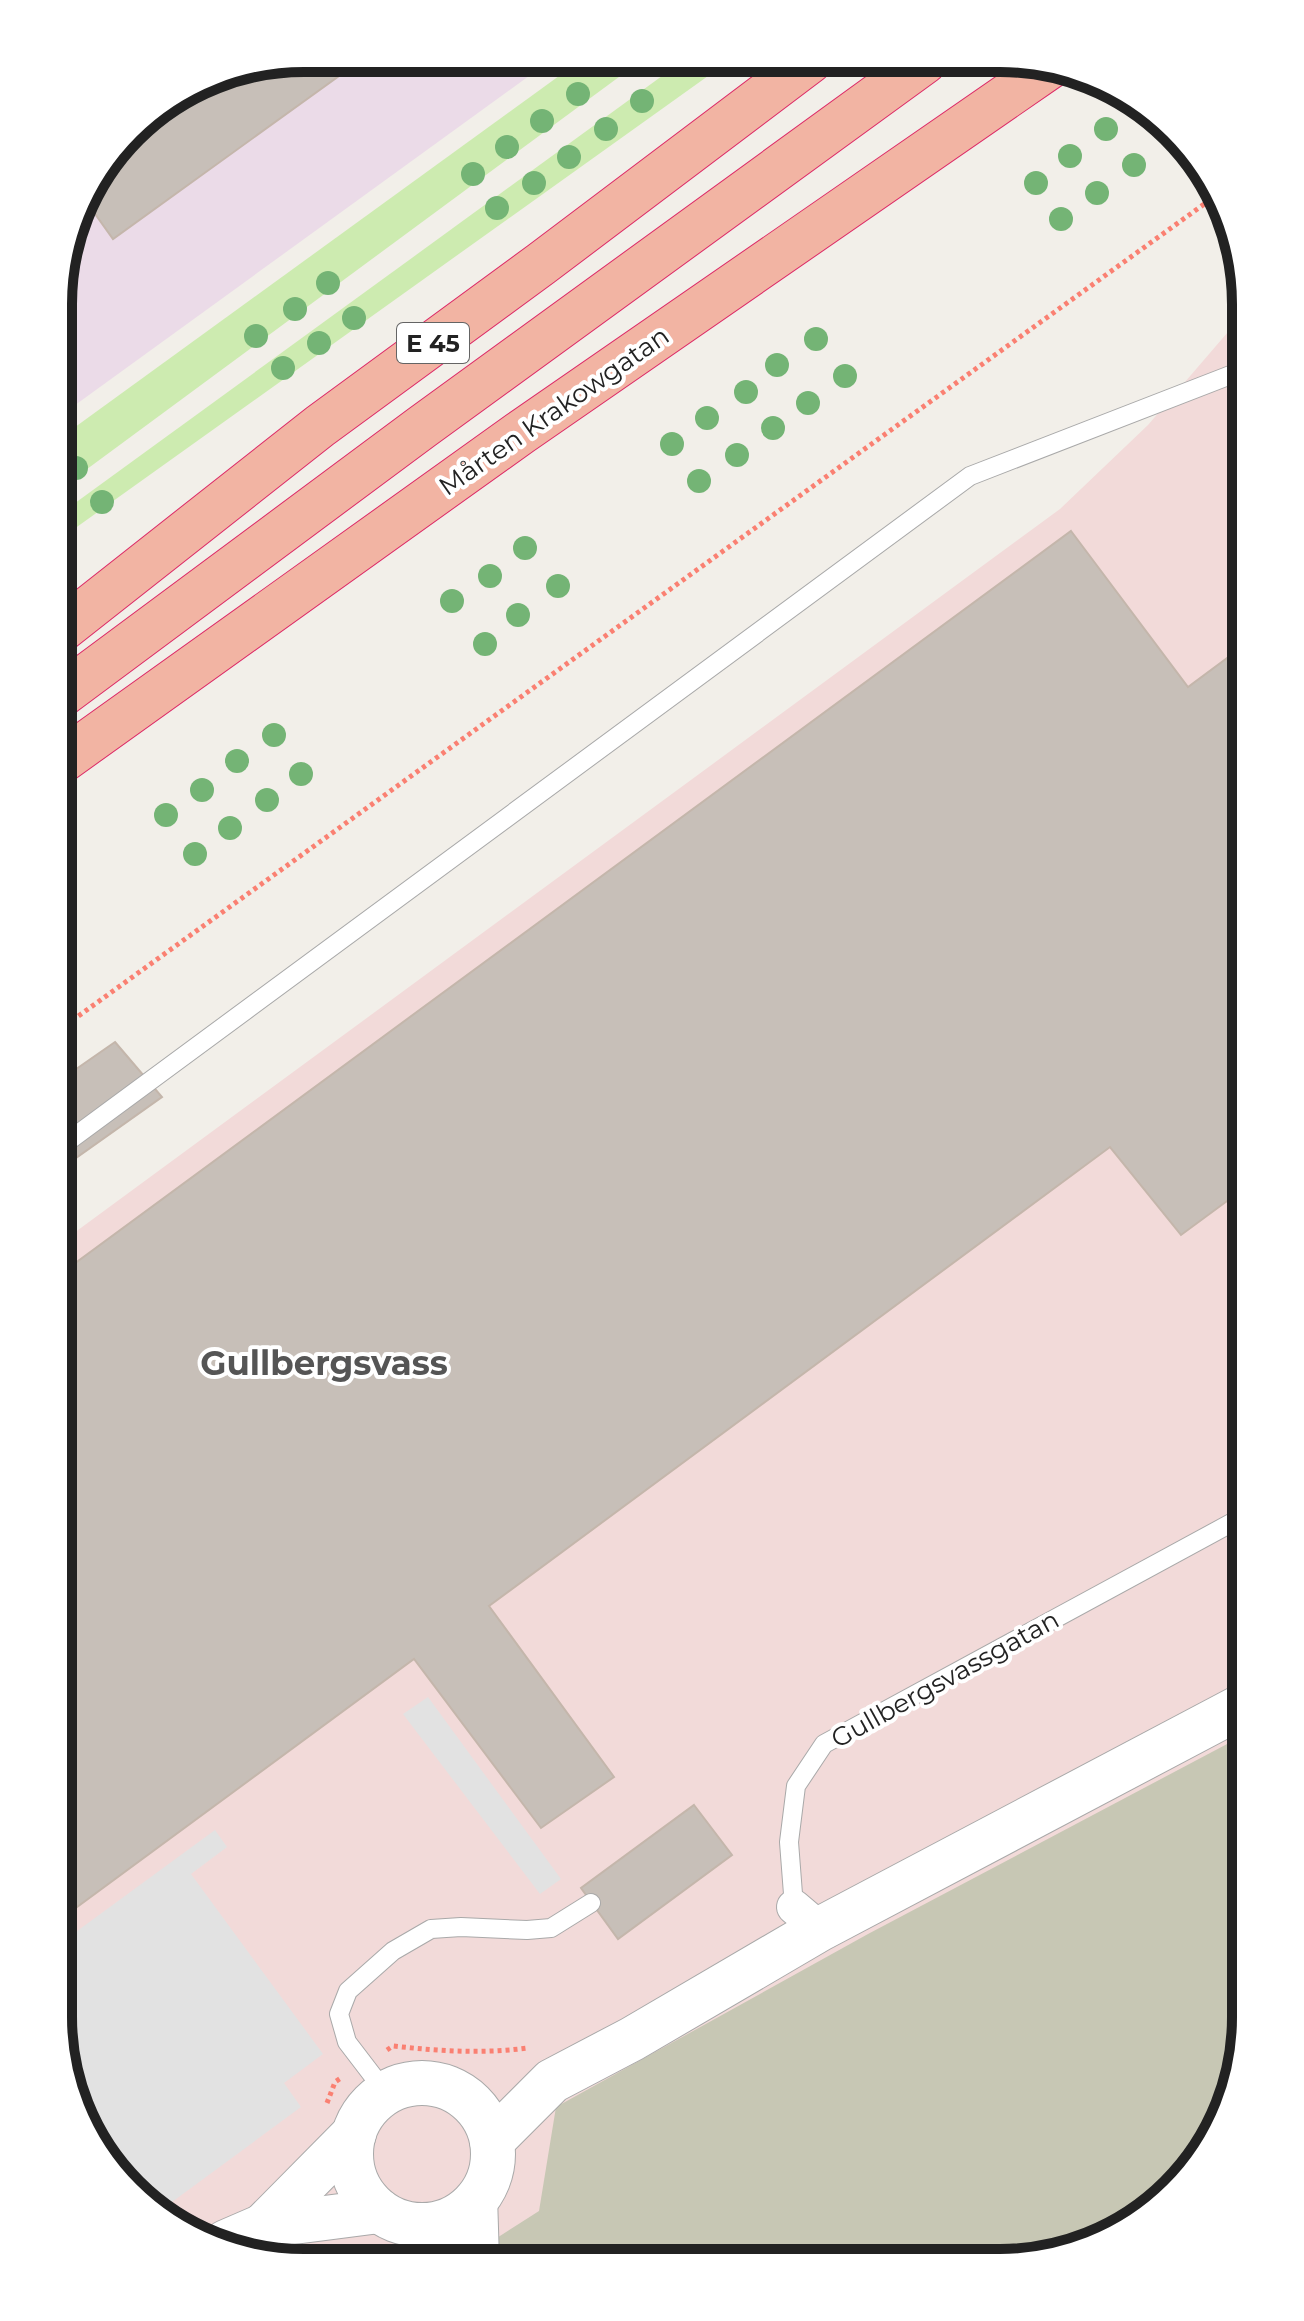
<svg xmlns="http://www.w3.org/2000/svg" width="1304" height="2321" viewBox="0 0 1304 2321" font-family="Montserrat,sans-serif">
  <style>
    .commercial { fill: #f2dad9 }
    .industrial { fill: #ebdbe8 }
    .construction { fill: #c7c7b4 }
    .grass { fill: #cdebb0 }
    .parking { fill: #e2e2e2 }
    .building { fill: #c7bfb8; stroke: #c4b6ab; stroke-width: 2 }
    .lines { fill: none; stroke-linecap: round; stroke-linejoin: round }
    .service-casing { stroke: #a9a9a9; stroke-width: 20 }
    .minor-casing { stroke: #a9a9a9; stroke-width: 36 }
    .tertiary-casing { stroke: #a9a9a9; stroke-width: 46 }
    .trunk-casing { stroke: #dc2a67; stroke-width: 46 }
    .path { stroke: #fa8072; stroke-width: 5; stroke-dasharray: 4 4; stroke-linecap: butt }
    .service { stroke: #fff; stroke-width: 18 }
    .minor { stroke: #fff; stroke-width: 34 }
    .tertiary { stroke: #fff; stroke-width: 44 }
    .trunk { stroke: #f2b4a3; stroke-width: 44 }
    .tree { fill: #74b475 }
    .labels { text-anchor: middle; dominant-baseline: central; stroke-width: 8; stroke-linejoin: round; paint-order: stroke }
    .shield { fill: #fff; stroke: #646464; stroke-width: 2 }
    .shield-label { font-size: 24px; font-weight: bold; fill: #222 }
    .street-label { font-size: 26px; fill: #222; stroke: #fff }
    .district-label { font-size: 34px; font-weight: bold; fill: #555; stroke: #fff }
    .rim { fill: none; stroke: #222; stroke-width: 10 }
  </style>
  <rect width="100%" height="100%" fill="#f2efe9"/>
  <path class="commercial" d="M1246,311L1245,2034L1227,2111L1195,2167L1137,2221L1080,2250L1000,2263L271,2261L154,2212L109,2166L71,2097L58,2017L59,1244L1060,509L1148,425Z"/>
  <path class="industrial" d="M304,58L551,60L60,416V272L84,195L141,119L210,77Z"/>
  <path class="construction" d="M1246,1734L1245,2034L1227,2111L1195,2167L1137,2221L1080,2250L1000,2263L461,2261L539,2211L556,2107L868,1934Z"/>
  <g class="grass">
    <path d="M581,60H642L60,489V438Z"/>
    <path d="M684,60L729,61L60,539V514Z"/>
  </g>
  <g class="parking">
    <path d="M428,1697L561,1879L540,1894L403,1714Z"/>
    <path d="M215,1830L227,1847L191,1874L323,2054L284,2083L301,2107L157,2213L109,2166L71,2097L58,2017V1945Z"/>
  </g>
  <g class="building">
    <path d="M304,58H364L113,239L83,197L141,119L210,77Z"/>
    <path d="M1071,531L1188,687L1246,644V1187L1181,1235L1110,1147L489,1606L614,1777L541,1828L414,1659L58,1921L59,1275Z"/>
    <path d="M115,1042L162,1097L59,1170V1081Z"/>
    <path d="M694,1805L732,1855L618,1939L581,1888Z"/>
  </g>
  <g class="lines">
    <defs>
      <g id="service">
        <path d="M59,1148L970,476L1246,369"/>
        <path d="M794,1907L789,1842L796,1786L824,1744L1246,1515"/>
        <path d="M386,2093L347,2042L339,2014L348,1991L393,1951L431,1929L461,1927L527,1930L551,1928L591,1903"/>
      </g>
      <g id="minor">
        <path d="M794,1907L820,1929"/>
        <path d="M480,2196L482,2261"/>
        <path d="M421,2225L472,2261"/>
      </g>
      <g id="tertiary">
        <circle cx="422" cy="2154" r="71"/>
        <path d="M492,2141L552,2081L632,2039L820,1929L1246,1704"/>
        <path d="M263,2226L354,2134"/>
        <path d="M226,2242L263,2226L379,2211"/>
      </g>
      <g id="trunk">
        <path d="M60,631L320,426L541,264L810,61"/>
        <path d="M60,696L422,427L924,62"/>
        <path d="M59,763L520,433L1052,65"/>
      </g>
    </defs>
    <use href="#service" class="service-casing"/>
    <use href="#minor" class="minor-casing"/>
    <use href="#tertiary" class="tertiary-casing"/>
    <use href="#trunk" class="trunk-casing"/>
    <g class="path">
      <path d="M59,1030L1214,197"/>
      <path d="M387,2050L393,2046C439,2051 482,2054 527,2048"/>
      <path d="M327,2103L335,2082L341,2078"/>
      <path d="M364,2256L390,2261"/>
    </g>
    <use href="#service" class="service"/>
    <use href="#minor" class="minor"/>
    <use href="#tertiary" class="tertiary"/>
    <use href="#trunk" class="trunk"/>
  </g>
  <g class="tree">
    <circle cx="578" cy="94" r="12"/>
    <circle cx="642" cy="101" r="12"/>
    <circle cx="542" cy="121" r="12"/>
    <circle cx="606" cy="129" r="12"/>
    <circle cx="1106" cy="129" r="12"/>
    <circle cx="507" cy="147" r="12"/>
    <circle cx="1070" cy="156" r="12"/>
    <circle cx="569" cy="157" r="12"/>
    <circle cx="1134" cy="165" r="12"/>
    <circle cx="473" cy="174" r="12"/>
    <circle cx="534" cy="183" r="12"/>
    <circle cx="1036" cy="183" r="12"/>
    <circle cx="1097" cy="193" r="12"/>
    <circle cx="497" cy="208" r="12"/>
    <circle cx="1061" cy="219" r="12"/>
    <circle cx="328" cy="283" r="12"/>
    <circle cx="295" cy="309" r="12"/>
    <circle cx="354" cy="318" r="12"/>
    <circle cx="256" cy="336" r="12"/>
    <circle cx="816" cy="339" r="12"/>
    <circle cx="319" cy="343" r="12"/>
    <circle cx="777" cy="365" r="12"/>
    <circle cx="283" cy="368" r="12"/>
    <circle cx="845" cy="376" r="12"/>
    <circle cx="746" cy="392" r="12"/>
    <circle cx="808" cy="403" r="12"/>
    <circle cx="707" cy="418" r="12"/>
    <circle cx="773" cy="428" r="12"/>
    <circle cx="672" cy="444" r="12"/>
    <circle cx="737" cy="455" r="12"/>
    <circle cx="76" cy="468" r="12"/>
    <circle cx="699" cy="481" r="12"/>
    <circle cx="102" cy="502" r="12"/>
    <circle cx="525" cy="548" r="12"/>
    <circle cx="490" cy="576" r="12"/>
    <circle cx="558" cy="586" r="12"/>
    <circle cx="452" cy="601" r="12"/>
    <circle cx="518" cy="615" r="12"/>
    <circle cx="485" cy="644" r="12"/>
    <circle cx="274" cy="735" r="12"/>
    <circle cx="237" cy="761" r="12"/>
    <circle cx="301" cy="774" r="12"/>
    <circle cx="202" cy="790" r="12"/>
    <circle cx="267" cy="800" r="12"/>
    <circle cx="166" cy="815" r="12"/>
    <circle cx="230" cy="828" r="12"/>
    <circle cx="195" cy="854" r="12"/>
  </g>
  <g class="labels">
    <rect class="shield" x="397" y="323" width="72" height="40" rx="6"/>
    <g class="shield-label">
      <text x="433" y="343">E 45</text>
    </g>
    <g class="street-label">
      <text transform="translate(554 411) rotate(-35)">Mårten Krakowgatan</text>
      <text transform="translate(945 1679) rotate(-29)">Gullbergsvassgatan</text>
    </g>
    <g class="district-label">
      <text x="324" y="1363">Gullbergsvass</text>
    </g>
  </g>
  <path d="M0 0H1304V2321H0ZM304 72H1000A232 232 0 0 1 1232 304V2017A232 232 0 0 1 1000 2249H304A232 232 0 0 1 72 2017V304A232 232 0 0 1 304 72Z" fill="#fff" fill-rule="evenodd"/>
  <path class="rim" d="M304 72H1000A232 232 0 0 1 1232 304V2017A232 232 0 0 1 1000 2249H304A232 232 0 0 1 72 2017V304A232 232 0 0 1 304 72Z"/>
</svg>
